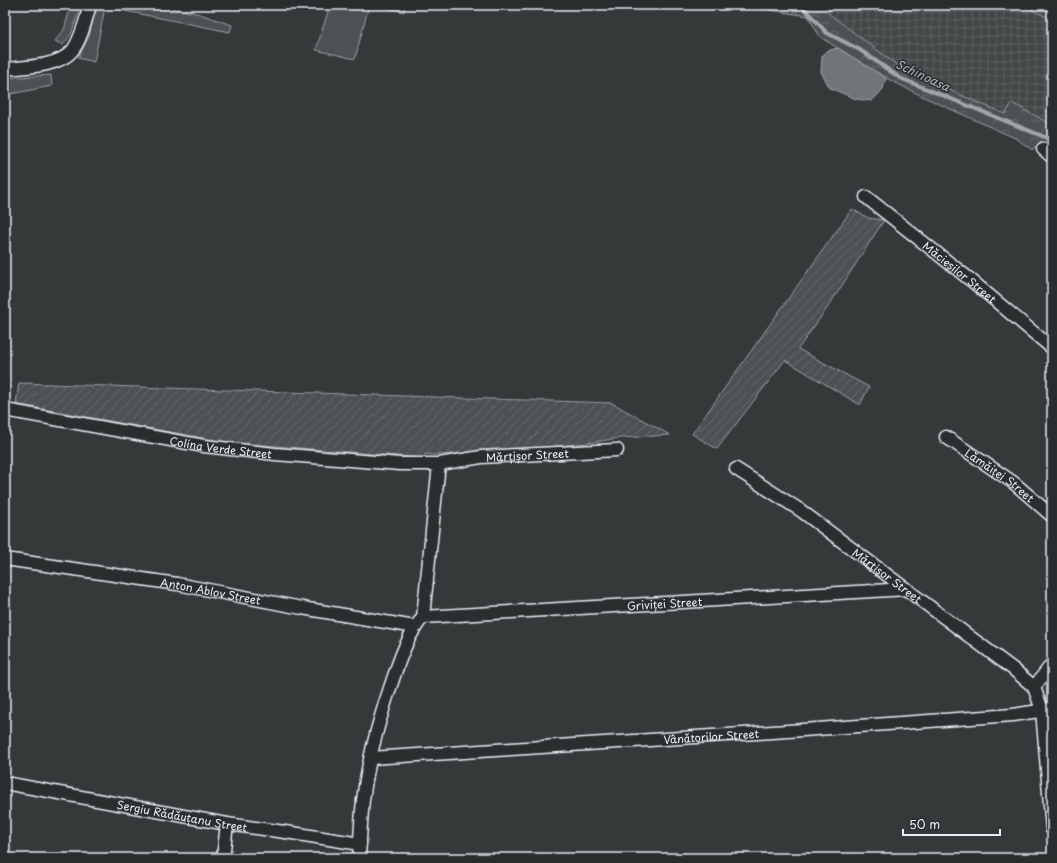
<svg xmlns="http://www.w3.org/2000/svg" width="1057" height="863" viewBox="0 0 1057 863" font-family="'Playpen Sans',sans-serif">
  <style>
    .industrial { fill: url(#industrial-grid) }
    .grass { fill: #4d5152; stroke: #9aa1a5 }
    .forest { fill: url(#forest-crowns); stroke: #9aa1a5 }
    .garden { fill: url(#garden-furrows); stroke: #9aa1a5 }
    .water { fill: #707579; stroke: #a0a7ac }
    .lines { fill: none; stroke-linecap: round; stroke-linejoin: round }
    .stream { stroke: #a0a7ac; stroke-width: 4 }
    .minor-casing { stroke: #e8f1f8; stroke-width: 15 }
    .minor { stroke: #2a2d2e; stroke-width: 12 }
    .labels { text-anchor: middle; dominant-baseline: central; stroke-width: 3; stroke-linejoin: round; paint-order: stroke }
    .street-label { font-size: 11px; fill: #e8f1f8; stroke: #2a2d2e }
    .water-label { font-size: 12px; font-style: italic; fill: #acb3b8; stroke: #2a2d2e }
  </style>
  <defs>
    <pattern id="industrial-grid" width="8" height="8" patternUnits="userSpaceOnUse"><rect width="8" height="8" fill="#424647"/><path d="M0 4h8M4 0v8" fill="none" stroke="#5d6162"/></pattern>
    <pattern id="forest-crowns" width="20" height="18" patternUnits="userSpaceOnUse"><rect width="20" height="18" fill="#4d5152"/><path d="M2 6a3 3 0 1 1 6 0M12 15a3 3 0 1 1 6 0" fill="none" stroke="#676a6c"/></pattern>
    <pattern id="garden-furrows" width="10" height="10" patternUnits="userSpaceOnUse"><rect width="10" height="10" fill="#4d5152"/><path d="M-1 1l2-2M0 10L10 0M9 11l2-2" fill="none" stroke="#676a6c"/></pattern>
  </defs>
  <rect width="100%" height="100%" fill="#35393a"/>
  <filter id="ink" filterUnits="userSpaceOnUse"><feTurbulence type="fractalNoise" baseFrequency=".025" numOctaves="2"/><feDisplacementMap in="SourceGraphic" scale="8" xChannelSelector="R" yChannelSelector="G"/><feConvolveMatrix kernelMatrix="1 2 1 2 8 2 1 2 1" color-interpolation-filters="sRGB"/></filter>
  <g filter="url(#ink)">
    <path class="industrial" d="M834,5H1023L1052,20V125L1012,103L1005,114L905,71L828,12Z"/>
    <g class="grass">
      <path d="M71,5H81L71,34L63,45L55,41L64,30Z"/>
      <path d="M96,5H158L200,14L232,25L230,32L105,7L94,62L78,58L89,37Z"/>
      <path d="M330,5H369L355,59L316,50Z"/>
      <path d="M375,5H405L404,12Z"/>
      <path d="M1023,5H1046L1052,11V20Z"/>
      <path d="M51,75L52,86L5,95V78Z"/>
    </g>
    <path class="forest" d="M737,5H834L828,13L905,71L1005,114L1012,103L1052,125V150L1041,141L1032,150L1017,139L926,98L886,78L820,37L808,16Z"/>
    <g class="garden">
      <path d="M852,209L868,218L884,220L830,304L798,349L869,387L860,405L785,360L717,449L692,434Z"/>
      <path d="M19,383L612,403L670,435L621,438L587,443L497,452L435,455L426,454L423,458L225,442L16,404Z"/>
    </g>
    <path class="water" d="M838,48L886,78L883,89L872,101L856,99L830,88L821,72L822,57L826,51Z"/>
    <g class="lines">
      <path class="stream" d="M801,5L827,33L860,50L900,78L1052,140"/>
      <defs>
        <g id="minor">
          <path d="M5,69C25,67 58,67 72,51C81,40 86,19 90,5"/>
          <path d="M1043,149L1052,157"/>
          <path id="s1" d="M866,197L972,281L1052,348"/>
          <path id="s2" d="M5,410L204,446L275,454L400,464H439L481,457L617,450"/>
          <path id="s3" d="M946,437L1014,483L1052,516"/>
          <path id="s4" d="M736,469L800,510L1013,669L1034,687"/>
          <path id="s5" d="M5,559L177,584L302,608L415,627"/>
          <path id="s6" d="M423,617L907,589"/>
          <path d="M1034,687L1042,710L1052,829"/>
          <path d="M1034,687L1052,664"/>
          <path id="s7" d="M371,758L803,730L1013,715L1052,709"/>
          <path id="s8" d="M5,783L227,824L292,833L360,844"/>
          <path d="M223,858L227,824"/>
          <path d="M359,858C360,839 361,819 363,800C368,759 379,719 393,679C400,658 408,635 423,617L439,464"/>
        </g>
      </defs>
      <use href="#minor" class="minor-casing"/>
      <use href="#minor" class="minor"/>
    </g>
  </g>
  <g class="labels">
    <g class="street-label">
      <text stroke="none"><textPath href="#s1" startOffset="120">Măcieșilor Street</textPath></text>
      <text stroke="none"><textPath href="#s2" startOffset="219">Colina Verde Street</textPath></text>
      <text stroke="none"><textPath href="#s2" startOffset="527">Mărțișor Street</textPath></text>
      <text stroke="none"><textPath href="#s3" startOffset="66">Lămăiței Street</textPath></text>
      <text stroke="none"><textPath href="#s4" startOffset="185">Mărțișor Street</textPath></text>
      <text stroke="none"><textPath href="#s5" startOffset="208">Anton Ablov Street</textPath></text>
      <text stroke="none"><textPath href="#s6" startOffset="242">Griviței Street</textPath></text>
      <text stroke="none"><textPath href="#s7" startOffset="341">Vânătorilor Street</textPath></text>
      <text stroke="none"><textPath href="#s8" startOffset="180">Sergiu Rădăuțanu Street</textPath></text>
    </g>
    <g class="water-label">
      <text transform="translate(923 75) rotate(25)">Schinoasa</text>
    </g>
  </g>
  <rect width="1057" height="863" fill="none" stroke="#2a2d2e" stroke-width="20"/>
  <rect x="10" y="10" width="1037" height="843" fill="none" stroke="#e8f1f8" stroke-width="1.5" filter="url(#ink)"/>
  <path d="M903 829v6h97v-6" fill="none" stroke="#e8f1f8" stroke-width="2"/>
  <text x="909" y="829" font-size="12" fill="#e8f1f8" stroke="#2a2d2e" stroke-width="3" paint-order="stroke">50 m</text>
</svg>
